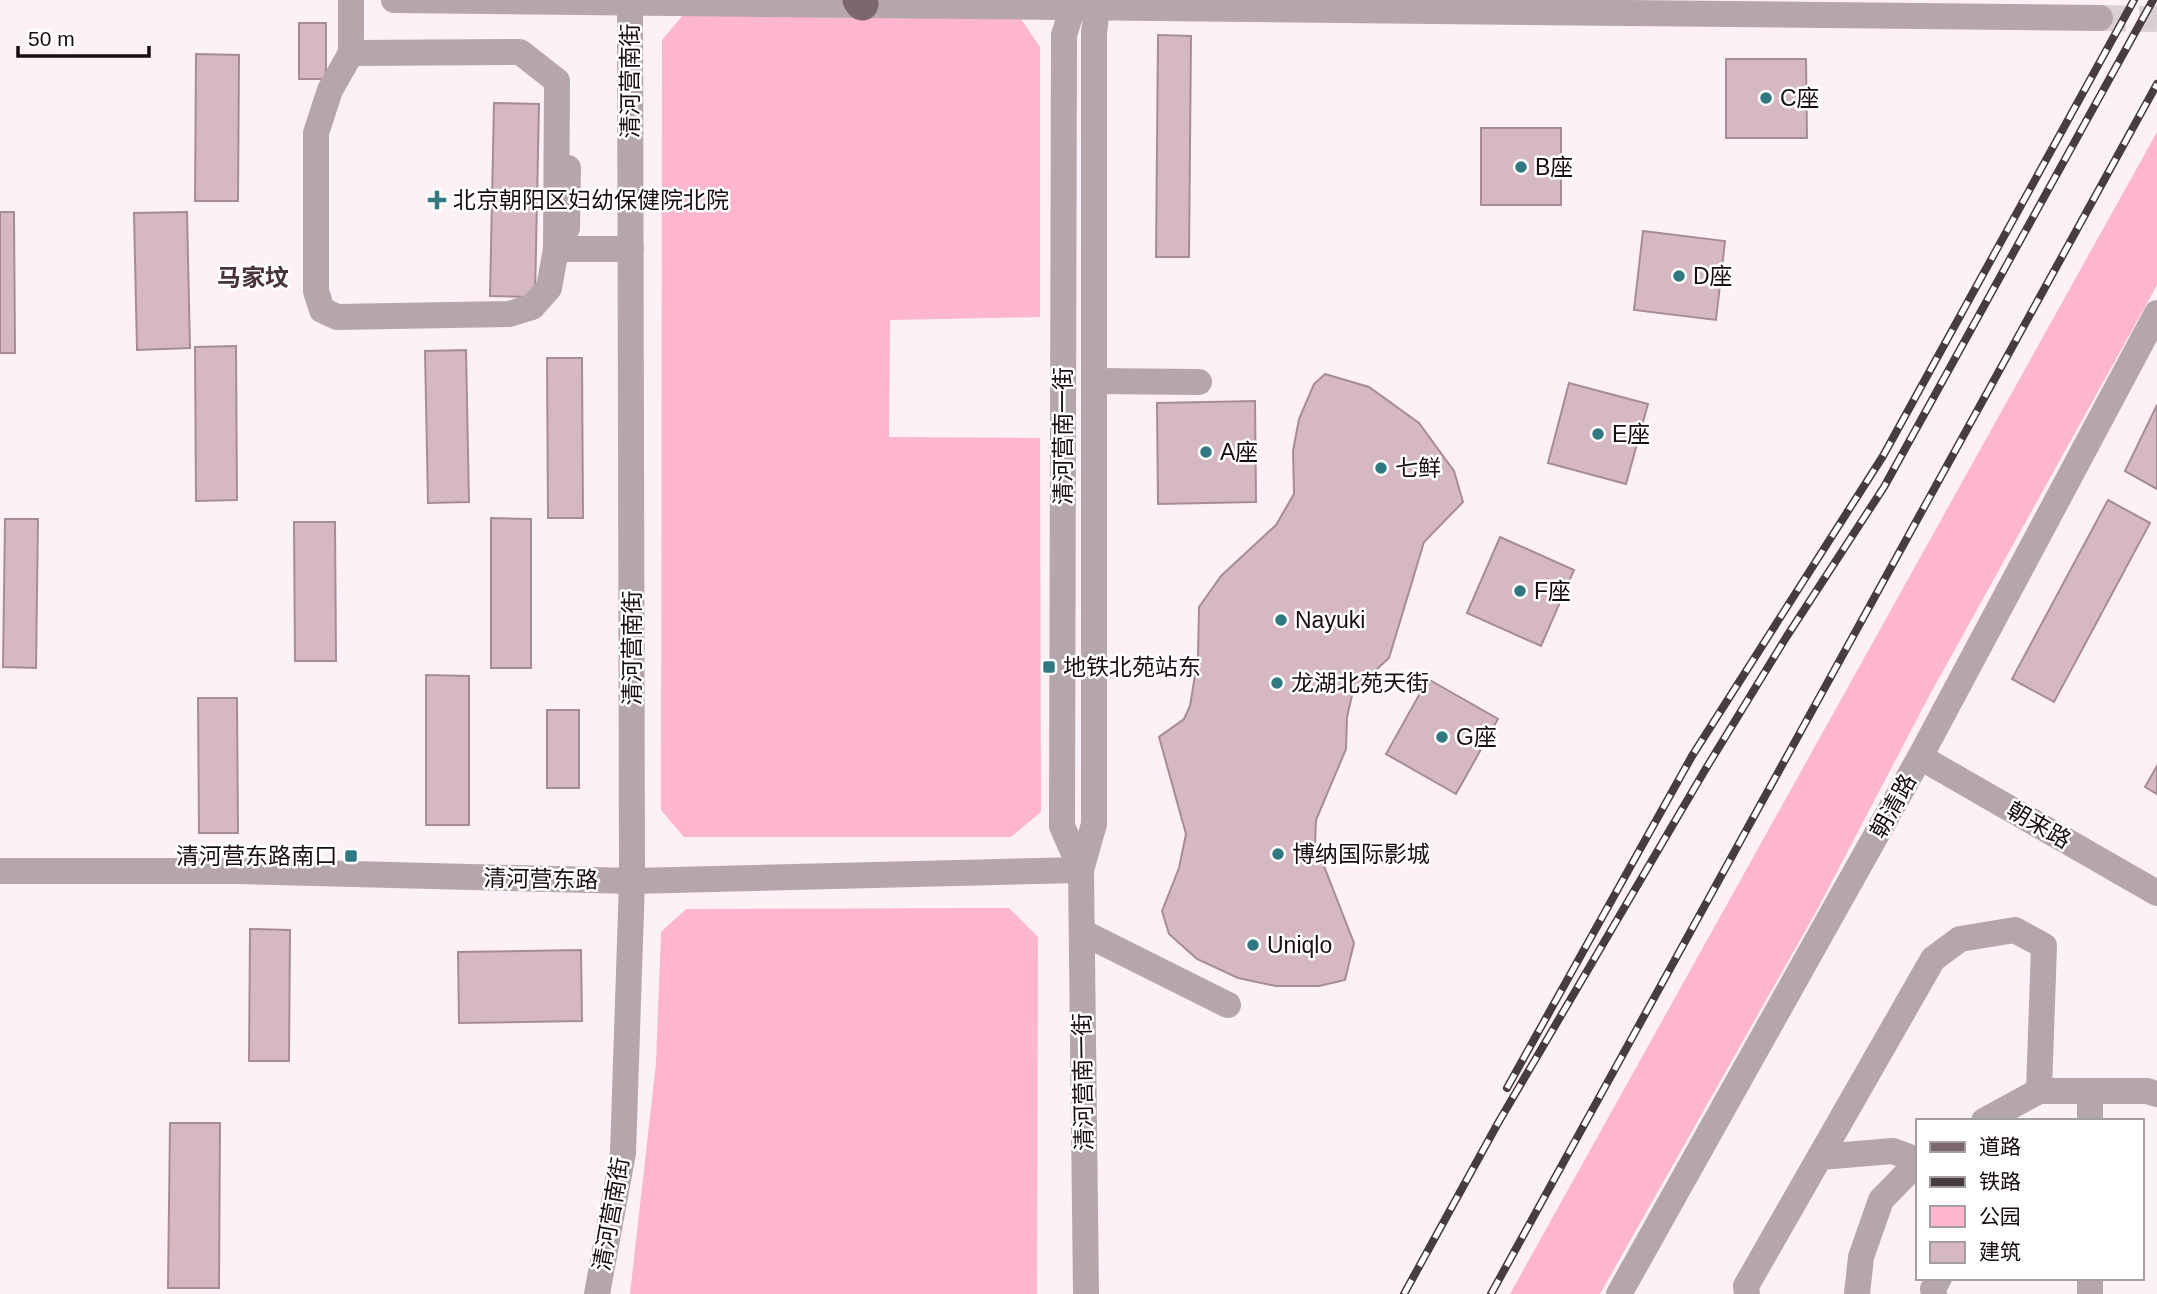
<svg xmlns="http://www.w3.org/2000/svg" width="2157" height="1294" viewBox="0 0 2157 1294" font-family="Helvetica,'Noto Sans SC',sans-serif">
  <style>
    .green { fill: #fdb5d0 }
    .building { fill: #d6b8c2; stroke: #a78b95; stroke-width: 2 }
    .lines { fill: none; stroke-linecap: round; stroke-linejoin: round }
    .minor-tunnel { stroke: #dccfd4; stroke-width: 26; stroke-dasharray: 26 13; stroke-linecap: butt }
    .minor { stroke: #b4a6ab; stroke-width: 26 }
    .major { stroke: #7c666d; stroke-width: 33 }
    .rail-casing { stroke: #473c40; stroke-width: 8 }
    .rail { stroke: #fff; stroke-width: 5; stroke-dasharray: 16; stroke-linecap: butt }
    .poi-dot { fill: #307981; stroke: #fff; stroke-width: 2.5 }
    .labels { text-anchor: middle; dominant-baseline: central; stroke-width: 5; stroke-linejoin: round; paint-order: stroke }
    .street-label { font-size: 23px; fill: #180e11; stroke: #fff }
    .poi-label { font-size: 23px; fill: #180e11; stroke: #fff; text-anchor: start }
    .neighbourhood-label { font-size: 24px; font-weight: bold; fill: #4b333c; stroke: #fff }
  </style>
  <rect width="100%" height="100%" fill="#fef1f6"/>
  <g class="green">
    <path d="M683,15L1021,19L1040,47V317L890,320L889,437L1040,438L1041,812L1011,837H684L661,810L662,40Z"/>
    <path d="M2157,132V285L1928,698L1817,910L1600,1294H1510Z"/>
    <path d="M1009,908L1038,937L1037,1294H630L656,1063L661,932L686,909Z"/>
  </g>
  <g class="building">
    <rect x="299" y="23" width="27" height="56"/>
    <path d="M1158,35L1191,36L1189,257H1156Z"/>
    <path d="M196,54L239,55L238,201H195Z"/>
    <path d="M1726,59H1806L1807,138H1726Z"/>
    <path d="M494,103L539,104L535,297L490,296Z"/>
    <rect x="1481" y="128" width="80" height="77"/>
    <path d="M0,212H14L15,353H0Z"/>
    <path d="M187,212L190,348L137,350L134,213Z"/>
    <path d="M1643,231L1725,241L1716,320L1634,310Z"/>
    <path d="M236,346L237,500L196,501L195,347Z"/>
    <path d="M466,350L469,502L428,503L425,351Z"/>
    <path d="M547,358H582L583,518H548Z"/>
    <path d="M1325,374L1369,387L1419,423L1454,471L1463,502L1424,542L1389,658L1353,691L1347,717L1346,749L1316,820L1315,843L1354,943L1345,980L1319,986H1276L1238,978L1197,959L1169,934L1162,911L1179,868L1186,834L1159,737L1184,719L1190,706L1198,657L1199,607L1221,576L1276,525L1294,494L1293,451L1299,419L1314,384Z"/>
    <path d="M1569,383L1648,404L1626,484L1548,463Z"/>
    <path d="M1255,401L1256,502L1158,504L1157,403Z"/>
    <path d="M2157,405V489L2125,471Z"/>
    <path d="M2108,500L2150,523L2054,702L2012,679Z"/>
    <path d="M491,518L531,519V668H491Z"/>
    <path d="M5,519H38L36,668L3,667Z"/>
    <path d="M294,522H335L336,661H295Z"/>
    <path d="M1500,537L1574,570L1541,646L1467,613Z"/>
    <path d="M426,675L469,676V825H426Z"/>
    <path d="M1428,679L1498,719L1456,794L1386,754Z"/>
    <path d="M198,698H237L238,833H199Z"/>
    <rect x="547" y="710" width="32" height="78"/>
    <path d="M2157,766V794L2145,787Z"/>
    <path d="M250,929L290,930L289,1061H249Z"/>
    <path d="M581,950L582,1021L459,1023L458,952Z"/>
    <path d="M170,1123H220L219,1288H168Z"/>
  </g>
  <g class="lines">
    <path class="minor-tunnel" d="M2100,18L2157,19"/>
    <g class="minor">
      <path d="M351,0V53"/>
      <path d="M394,0L2100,18"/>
      <path d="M1075,0L1064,35L1062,826L1081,870"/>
      <path d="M556,249L557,81L520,52L351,53L330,90L316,133V291L322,310L337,317L509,314L532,307L549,288L556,249L567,228L568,168"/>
      <path d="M556,249H631"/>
      <path d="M1094,381L1199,382"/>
      <path d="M1920,757L2157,893"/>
      <path d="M0,871H235L632,881L1081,870"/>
      <path d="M1082,932L1228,1005"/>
      <path d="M2090,1091V1121"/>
      <path d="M1984,1121L2039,1091H2147L2157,1094"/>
      <path d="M1820,1157L1893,1151L1917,1160"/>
      <path d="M2090,1278V1294"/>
      <path d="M597,1294L623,1153L632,881L630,0"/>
      <path d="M1086,1294L1081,870L1094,824V33L1098,0"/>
      <path d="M1619,1294L1920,757L2157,313"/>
      <path d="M1747,1294L1746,1286L1933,959L1960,939L2015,930L2044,946L2039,1091"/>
      <path d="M1857,1294L1861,1257L1881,1200L1917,1163"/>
      <path d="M1934,1294L1933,1289L1939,1278"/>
    </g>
    <path class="major" d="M859,0L862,4"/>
    <defs>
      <g id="rail">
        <path d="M1507,1088L1692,756L1883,456L2134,0"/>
        <path d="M1404,1294L1498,1123L1705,770L1787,636L1884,487L2153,0"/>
        <path d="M1491,1294L2157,84"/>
      </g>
    </defs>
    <use href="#rail" class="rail-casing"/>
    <use href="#rail" class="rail"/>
  </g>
  <g class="poi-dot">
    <circle cx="1766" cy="98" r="7"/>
    <circle cx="1521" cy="167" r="7"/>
    <path d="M433.5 189.5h7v7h7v7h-7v7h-7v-7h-7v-7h7z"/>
    <circle cx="1679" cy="276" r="7"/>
    <circle cx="1598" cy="434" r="7"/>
    <circle cx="1206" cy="452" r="7"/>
    <circle cx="1381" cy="468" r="7"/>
    <circle cx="1520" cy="591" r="7"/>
    <circle cx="1281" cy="620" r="7"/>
    <rect x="1042" y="660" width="14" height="14" rx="3.5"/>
    <circle cx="1277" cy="683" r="7"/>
    <circle cx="1442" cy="737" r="7"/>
    <circle cx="1278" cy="854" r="7"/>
    <rect x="344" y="849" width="14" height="14" rx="3.5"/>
    <circle cx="1253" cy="945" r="7"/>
  </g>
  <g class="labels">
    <g class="street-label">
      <text transform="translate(630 81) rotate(-90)">清河营南街</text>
      <text transform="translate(1063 436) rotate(-90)">清河营南一街</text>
      <text transform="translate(632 648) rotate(-90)">清河营南街</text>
      <text transform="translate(1893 806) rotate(-61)">朝清路</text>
      <text transform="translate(2039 825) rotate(30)">朝来路</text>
      <text transform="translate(541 879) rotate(1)">清河营东路</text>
      <text transform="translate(1083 1082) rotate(-91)">清河营南一街</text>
      <text transform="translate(611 1214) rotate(-80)">清河营南街</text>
    </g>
    <g class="poi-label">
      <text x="1780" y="98">C座</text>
      <text x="1535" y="167">B座</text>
      <text x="453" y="200">北京朝阳区妇幼保健院北院</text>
      <text x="1693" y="276">D座</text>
      <text x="1612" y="434">E座</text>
      <text x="1220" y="452">A座</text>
      <text x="1395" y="468">七鲜</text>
      <text x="1534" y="591">F座</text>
      <text x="1295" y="620">Nayuki</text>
      <text x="1063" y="667">地铁北苑站东</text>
      <text x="1291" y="683">龙湖北苑天街</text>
      <text x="1456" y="737">G座</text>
      <text x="1292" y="854">博纳国际影城</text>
      <text x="337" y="856" text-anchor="end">清河营东路南口</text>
      <text x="1267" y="945">Uniqlo</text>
    </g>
    <g class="neighbourhood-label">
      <text x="253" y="277">马家坟</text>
    </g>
  </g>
  <rect x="1916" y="1119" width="228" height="161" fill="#ffffff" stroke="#a39fa0" stroke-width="2"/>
  <rect x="1930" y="1142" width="35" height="10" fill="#7c666d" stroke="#a39fa0" stroke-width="2"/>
  <text x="1979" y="1154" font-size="21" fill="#180e11">道路</text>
  <rect x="1930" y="1177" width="35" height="10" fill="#473c40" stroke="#a39fa0" stroke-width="2"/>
  <text x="1979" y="1189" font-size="21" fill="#180e11">铁路</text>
  <rect x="1930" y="1206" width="35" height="21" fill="#fdb5d0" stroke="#a39fa0" stroke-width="2"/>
  <text x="1979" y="1224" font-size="21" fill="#180e11">公园</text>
  <rect x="1930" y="1242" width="35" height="21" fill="#d6b8c2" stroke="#a39fa0" stroke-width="2"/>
  <text x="1979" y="1259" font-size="21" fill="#180e11">建筑</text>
  <path d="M18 46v10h131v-10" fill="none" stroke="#180e11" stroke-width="3.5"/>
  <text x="28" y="46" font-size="21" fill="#180e11" stroke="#ffffff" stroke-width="5" paint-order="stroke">50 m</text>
</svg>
